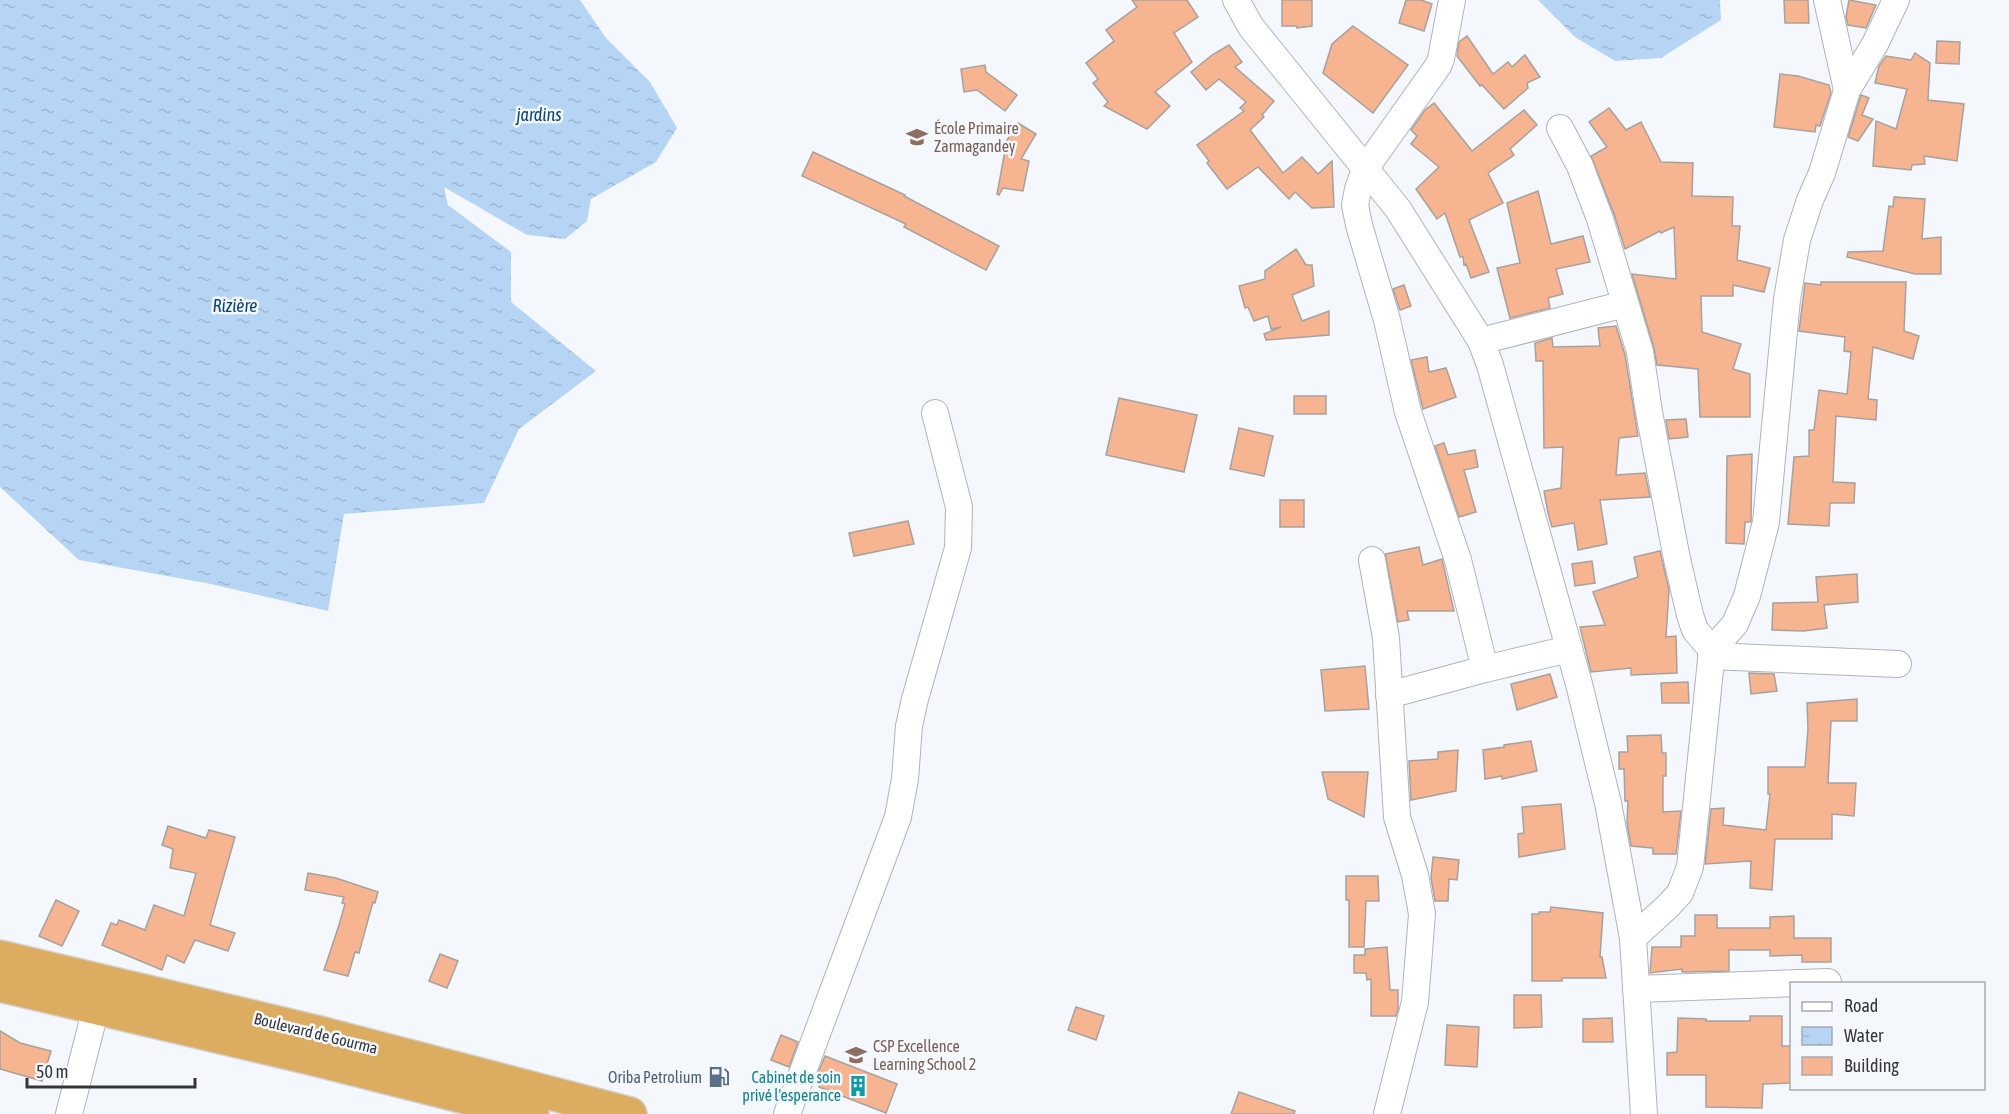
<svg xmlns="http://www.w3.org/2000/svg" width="2009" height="1114" viewBox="0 0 2009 1114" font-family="'Asap Condensed',sans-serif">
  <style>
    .water { fill: url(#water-ripples) }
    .building { fill: #f7b491; stroke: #a7a19e; stroke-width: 1.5 }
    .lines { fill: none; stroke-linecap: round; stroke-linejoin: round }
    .minor-casing { stroke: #b0b3b8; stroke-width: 28 }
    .trunk-casing { stroke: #d2d3d3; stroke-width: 36 }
    .minor { stroke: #fff; stroke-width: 26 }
    .trunk { stroke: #dcac60; stroke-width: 33 }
    .labels { text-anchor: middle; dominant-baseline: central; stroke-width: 5; stroke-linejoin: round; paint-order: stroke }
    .education-label { font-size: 16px; fill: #785e54; stroke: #f4f8fd; text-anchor: start }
    .street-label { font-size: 16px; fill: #343537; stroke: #f4f8fd }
    .service-label { font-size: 16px; fill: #4e5e75; stroke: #f4f8fd; text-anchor: end }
    .culture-label { font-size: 16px; fill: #0d838f; stroke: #f4f8fd; text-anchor: end }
    .water-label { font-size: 18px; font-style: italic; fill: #084574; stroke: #f4f8fd }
  </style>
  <defs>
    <pattern id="water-ripples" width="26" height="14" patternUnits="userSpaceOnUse" patternTransform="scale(1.5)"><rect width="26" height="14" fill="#b6d5f4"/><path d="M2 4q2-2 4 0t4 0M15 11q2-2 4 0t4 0" fill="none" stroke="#9db7d2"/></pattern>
  </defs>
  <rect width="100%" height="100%" fill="#f4f8fd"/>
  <g class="water">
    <path d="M0,0H580L606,38L650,82L677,128L656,162L591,199L587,221L565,239L527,235L444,187L448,205L511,252V302L596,371L519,429L484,503L344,514L328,611L211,584L79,560L0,487Z"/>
    <path d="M1538,0H1720L1721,20L1661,58L1615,61L1575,37Z"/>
  </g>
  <g class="building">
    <path d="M1132,0H1187L1198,17L1174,33L1192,62L1155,92L1170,106L1147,129L1104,106L1108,102L1093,83L1098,79L1086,63L1114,41L1106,30L1137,7Z"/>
    <path d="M1282,0H1312V26L1297,28L1296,26H1282Z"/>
    <path d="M1406,0H1421L1432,4L1424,31L1399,23Z"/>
    <path d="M1784,0H1808L1809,23H1785Z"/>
    <path d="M1849,0L1876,5L1866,28L1848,25L1846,17Z"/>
    <path d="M1353,26L1408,65L1373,113L1323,73L1332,44Z"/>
    <path d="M1467,36L1493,74L1508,62L1512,67L1525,55L1540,77L1527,83L1528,88L1504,109L1482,85L1480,86L1457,56L1459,42Z"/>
    <path d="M1937,41L1960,42L1959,64L1936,63Z"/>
    <path d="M1229,45L1242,62L1235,67L1274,101L1262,115L1264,117L1250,130L1283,173L1302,157L1318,174L1332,161L1334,207L1312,208L1295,192L1289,199L1258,167L1227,189L1207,163L1209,161L1197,145L1244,111L1240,108L1246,102L1219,79L1206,90L1191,72L1212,55Z"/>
    <path d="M1915,53L1930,63L1928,100L1964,104L1957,161L1924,156L1925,164L1912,165L1911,170L1873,166L1876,121L1896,129L1907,89L1875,83L1879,66L1886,56L1911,60Z"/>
    <path d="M985,65L986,72L1017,95L1005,111L977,90L964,92L961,69Z"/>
    <path d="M1780,74L1798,76L1829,85L1831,93L1820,126L1816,125L1815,132L1774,127Z"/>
    <path d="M1861,95L1869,98L1862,115L1873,119L1858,141L1848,137Z"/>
    <path d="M1434,103L1472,151L1524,110L1537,125L1510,149L1514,155L1488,173L1503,203L1469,220L1489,272L1471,278L1466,264L1464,265L1463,257H1460L1445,213L1437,219L1416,189L1439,167L1411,144L1417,136L1411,130L1425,110Z"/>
    <path d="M1609,108L1626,130L1641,122L1661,162L1693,163L1692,196L1733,197L1732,226H1740L1737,260L1770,268L1764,292L1733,285V296H1701L1702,332L1741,344L1733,369L1750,374V417H1700L1698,369L1657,365L1654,348L1632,274L1676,279L1674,227L1661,233L1660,231L1625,249L1614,214L1591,156L1607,147L1589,122Z"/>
    <path d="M1018,123L1036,134L1021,159L1029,161L1023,191L1003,188L999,195L997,194L1007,140Z"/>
    <path d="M813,152L905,195L904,196L999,246L986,270L904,227L906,224L802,176Z"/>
    <path d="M1538,191L1551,244L1583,236L1590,262L1556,269L1563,294L1548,298L1550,308L1510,318L1497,268L1520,263L1507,203Z"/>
    <path d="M1894,197L1925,199L1922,239L1941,237V274H1915L1847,257L1848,252L1883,251L1889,206L1893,207Z"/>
    <path d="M1296,249L1306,265H1312L1314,286L1292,295L1302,321L1329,311V335L1266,340L1264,334L1281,327L1271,329L1268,316L1254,321L1248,307L1245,308L1239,286L1265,279V271Z"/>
    <path d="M1821,282H1906L1904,331L1919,336L1913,359L1873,347L1868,399L1877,400L1876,420L1836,416L1833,482L1855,483L1854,503H1830L1829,526L1788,524L1794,457L1809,456V430H1814L1819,390L1847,394L1851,352L1844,351L1845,337L1799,331L1805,283L1821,285Z"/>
    <path d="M1404,285L1411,306L1400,310L1393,289Z"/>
    <path d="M1616,326L1625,355L1638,436L1619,438L1616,475L1645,473L1650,497L1600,500L1607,544L1578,550L1574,523L1552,527L1548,513L1544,491L1561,488L1563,447L1544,448L1543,361H1536L1535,343L1552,338L1553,347L1600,346L1598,328Z"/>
    <path d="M1427,357L1429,372L1446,368L1456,397L1423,409L1411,360Z"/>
    <rect x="1294" y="396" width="32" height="18"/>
    <path d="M1119,398L1197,415L1184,472L1106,455Z"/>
    <path d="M1686,419L1688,437L1669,439L1666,420Z"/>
    <path d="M1239,428L1273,436L1264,476L1230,469Z"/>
    <path d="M1444,443L1448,455L1475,450L1478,467L1464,470L1476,512L1459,517L1435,446Z"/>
    <path d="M1752,454L1751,522H1745L1744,544L1726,543L1727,456Z"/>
    <rect x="1280" y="500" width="24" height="27"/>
    <path d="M908,521L914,544L854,556L849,533Z"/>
    <path d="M1419,547L1423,565L1442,559L1454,611H1407L1409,620L1398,622L1385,554Z"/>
    <path d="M1660,551L1669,590L1666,637L1676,636L1677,673L1631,675V668L1591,672L1580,627L1605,625L1593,592L1638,577L1634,557Z"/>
    <path d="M1592,561L1595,583L1575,586L1572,564Z"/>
    <path d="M1857,574L1858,602L1824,605L1827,628L1804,631L1772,630L1773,603L1818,602L1816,577Z"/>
    <path d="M1365,666L1369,709L1325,711L1321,670Z"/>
    <path d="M1749,673L1774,674L1777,691L1751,694Z"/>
    <path d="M1550,674L1557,697L1517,710L1511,684Z"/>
    <path d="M1688,682L1689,703H1662L1661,683Z"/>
    <path d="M1857,699V721H1831L1828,783H1856L1854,816L1832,814V839H1775L1772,890L1750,888L1751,861L1705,864L1711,809L1724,808L1723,825L1766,830L1770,794H1768V767H1805L1808,729L1807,703Z"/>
    <path d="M1661,735L1662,753H1666V776H1663V812L1681,811L1676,854H1653V848L1631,846L1627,823L1628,801H1625L1624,769H1619V752H1628L1627,736Z"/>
    <path d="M1531,741L1537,771L1502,779V776L1485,779L1483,750L1504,747V745Z"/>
    <path d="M1458,750L1456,791L1411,800L1409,761L1438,759V752Z"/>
    <path d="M1322,772H1368L1364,817L1328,799Z"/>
    <path d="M1561,804L1565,849L1519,857L1518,834L1524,833L1522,807Z"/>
    <path d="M168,826L206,838L209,830L235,837L210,925L235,933L228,951L195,940L184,963L167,955L162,970L102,945L111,923L117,925L119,920L145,930L154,905L184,916L196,873L170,868L173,849L162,845Z"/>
    <path d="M1433,857L1459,860L1457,880L1449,879L1448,901H1435L1431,878Z"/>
    <path d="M308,873L336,878L378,892L375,903L373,902L371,909L359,953L355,952L348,976L324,970L339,925L345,904L342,903L344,897L305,890Z"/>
    <path d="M1346,876H1378L1379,901H1366L1364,947H1349V900H1346Z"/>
    <path d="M56,900L79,911L62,946L39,936Z"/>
    <path d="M1551,907L1603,913L1600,957H1602L1606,978H1562V981H1532V914H1539V912H1550Z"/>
    <path d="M1695,915H1717V928H1770V917L1794,916V938H1831V962H1802V955L1770,956V950H1729V971L1682,972V969L1650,973L1652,947H1681V936H1695Z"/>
    <path d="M1387,947L1390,990H1398V1010L1396,1016H1371V979L1367,980L1366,973H1354V955H1365V949Z"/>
    <path d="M440,954L458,961L447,988L429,981Z"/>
    <path d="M1514,995H1541L1542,1027L1514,1028Z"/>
    <path d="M1076,1007L1104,1016L1096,1040L1068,1030Z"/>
    <path d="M1750,1016H1782V1046H1791V1083L1763,1084L1762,1108L1706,1107V1075H1667V1053L1677,1052L1678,1018L1706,1019V1021H1750Z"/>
    <path d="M1612,1018L1613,1042H1583V1019Z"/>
    <path d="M1447,1025L1479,1027L1477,1067L1445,1065Z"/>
    <path d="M0,1031L20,1043L51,1051L42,1081L0,1069Z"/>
    <path d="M781,1035L798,1042L789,1067L771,1060Z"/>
    <path d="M825,1056L897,1084L886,1113L819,1087L821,1080L816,1078Z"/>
    <path d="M1239,1092L1295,1111L1294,1114H1231Z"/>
  </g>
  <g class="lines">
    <defs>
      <g id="minor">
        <path d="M1236,0L1251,27L1398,209L1481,341L1490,365L1579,684L1608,803L1633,938L1644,1114"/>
        <path d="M1452,0L1441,59L1438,66L1365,169L1358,189L1355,205L1359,225L1387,320L1408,412L1458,560L1485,669"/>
        <path d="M1827,0L1847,90"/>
        <path d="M1560,128L1580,166L1600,219L1640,352L1649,412L1677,559L1690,615L1695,630L1712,650L1690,867L1680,893L1667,907L1633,938"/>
        <path d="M1481,341L1625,304"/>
        <path d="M1372,560L1386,638L1397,817L1415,875L1422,914L1415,1002L1387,1114"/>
        <path d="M1712,650L1735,624L1747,596L1766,522L1787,299L1797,240L1810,200L1822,173L1847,90L1875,44L1896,0"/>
        <path d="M1711,656L1898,664"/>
        <path d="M1389,695L1485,669L1569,649"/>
        <path d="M1636,989L1828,982"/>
        <path d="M69,1114L96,1008"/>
        <path d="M787,1114L898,817L905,779L909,726L915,699L958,548L959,507L935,413"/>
      </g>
      <g id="trunk">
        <path d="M0,957L316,1032L630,1114"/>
        <path d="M0,985L310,1058L532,1114"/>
      </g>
    </defs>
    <use href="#minor" class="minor-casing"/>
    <use href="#trunk" class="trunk-casing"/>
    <use href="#minor" class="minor"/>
    <use href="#trunk" class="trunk"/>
  </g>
  <defs>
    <symbol id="school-bare" viewBox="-9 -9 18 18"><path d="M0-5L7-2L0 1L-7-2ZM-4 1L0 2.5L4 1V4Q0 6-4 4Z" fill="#8d6e63" stroke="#f4f8fd" stroke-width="2.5" paint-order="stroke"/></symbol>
    <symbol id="fuel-bare" viewBox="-9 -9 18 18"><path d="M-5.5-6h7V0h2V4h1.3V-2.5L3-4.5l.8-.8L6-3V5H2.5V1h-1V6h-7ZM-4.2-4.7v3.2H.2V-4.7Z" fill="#5c6f8a" stroke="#f4f8fd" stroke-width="2.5" paint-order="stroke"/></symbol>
    <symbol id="building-bare" viewBox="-9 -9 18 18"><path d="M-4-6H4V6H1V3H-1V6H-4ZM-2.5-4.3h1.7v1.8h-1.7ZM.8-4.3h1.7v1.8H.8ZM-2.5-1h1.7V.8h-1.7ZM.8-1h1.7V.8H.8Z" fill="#0f9aa8" stroke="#f4f8fd" stroke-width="2.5" paint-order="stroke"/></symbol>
  </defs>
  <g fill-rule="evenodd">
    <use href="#school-bare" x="902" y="122" width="30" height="30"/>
    <use href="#school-bare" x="841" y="1040" width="30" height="30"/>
    <use href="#fuel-bare" x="704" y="1062" width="30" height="30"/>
    <use href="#building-bare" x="843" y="1071" width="30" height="30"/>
  </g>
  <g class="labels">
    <g class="education-label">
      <text x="934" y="128">École Primaire<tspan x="934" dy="18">Zarmagandey</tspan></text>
      <text x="873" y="1046">CSP Excellence<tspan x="873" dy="18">Learning School 2</tspan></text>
    </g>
    <g class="street-label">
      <text transform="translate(316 1033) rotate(14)">Boulevard de Gourma</text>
    </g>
    <g class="service-label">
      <text x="702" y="1077">Oriba Petrolium</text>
    </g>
    <g class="culture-label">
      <text x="841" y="1077">Cabinet de soin<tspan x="841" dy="18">privé l'esperance</tspan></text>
    </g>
    <g class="water-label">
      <text x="539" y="114">jardins</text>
      <text x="235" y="305">Rizière</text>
    </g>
  </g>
  <rect x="1790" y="982" width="195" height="108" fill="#f4f8fd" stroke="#a7aaae" stroke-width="1.5"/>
  <rect x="1802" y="1002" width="30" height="9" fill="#ffffff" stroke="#a7aaae" stroke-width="1.5"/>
  <text x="1844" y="1012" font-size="18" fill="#343537">Road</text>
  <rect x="1802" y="1027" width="30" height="18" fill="url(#water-ripples)" stroke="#a7aaae" stroke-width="1.5"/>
  <text x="1844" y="1042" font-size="18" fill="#343537">Water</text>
  <rect x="1802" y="1057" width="30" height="18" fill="#f7b491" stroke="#a7aaae" stroke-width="1.5"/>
  <text x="1844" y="1072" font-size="18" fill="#343537">Building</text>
  <path d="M27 1078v9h168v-9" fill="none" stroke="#343537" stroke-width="3"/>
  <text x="36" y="1078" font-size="18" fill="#343537" stroke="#f4f8fd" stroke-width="4.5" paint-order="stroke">50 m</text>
</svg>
